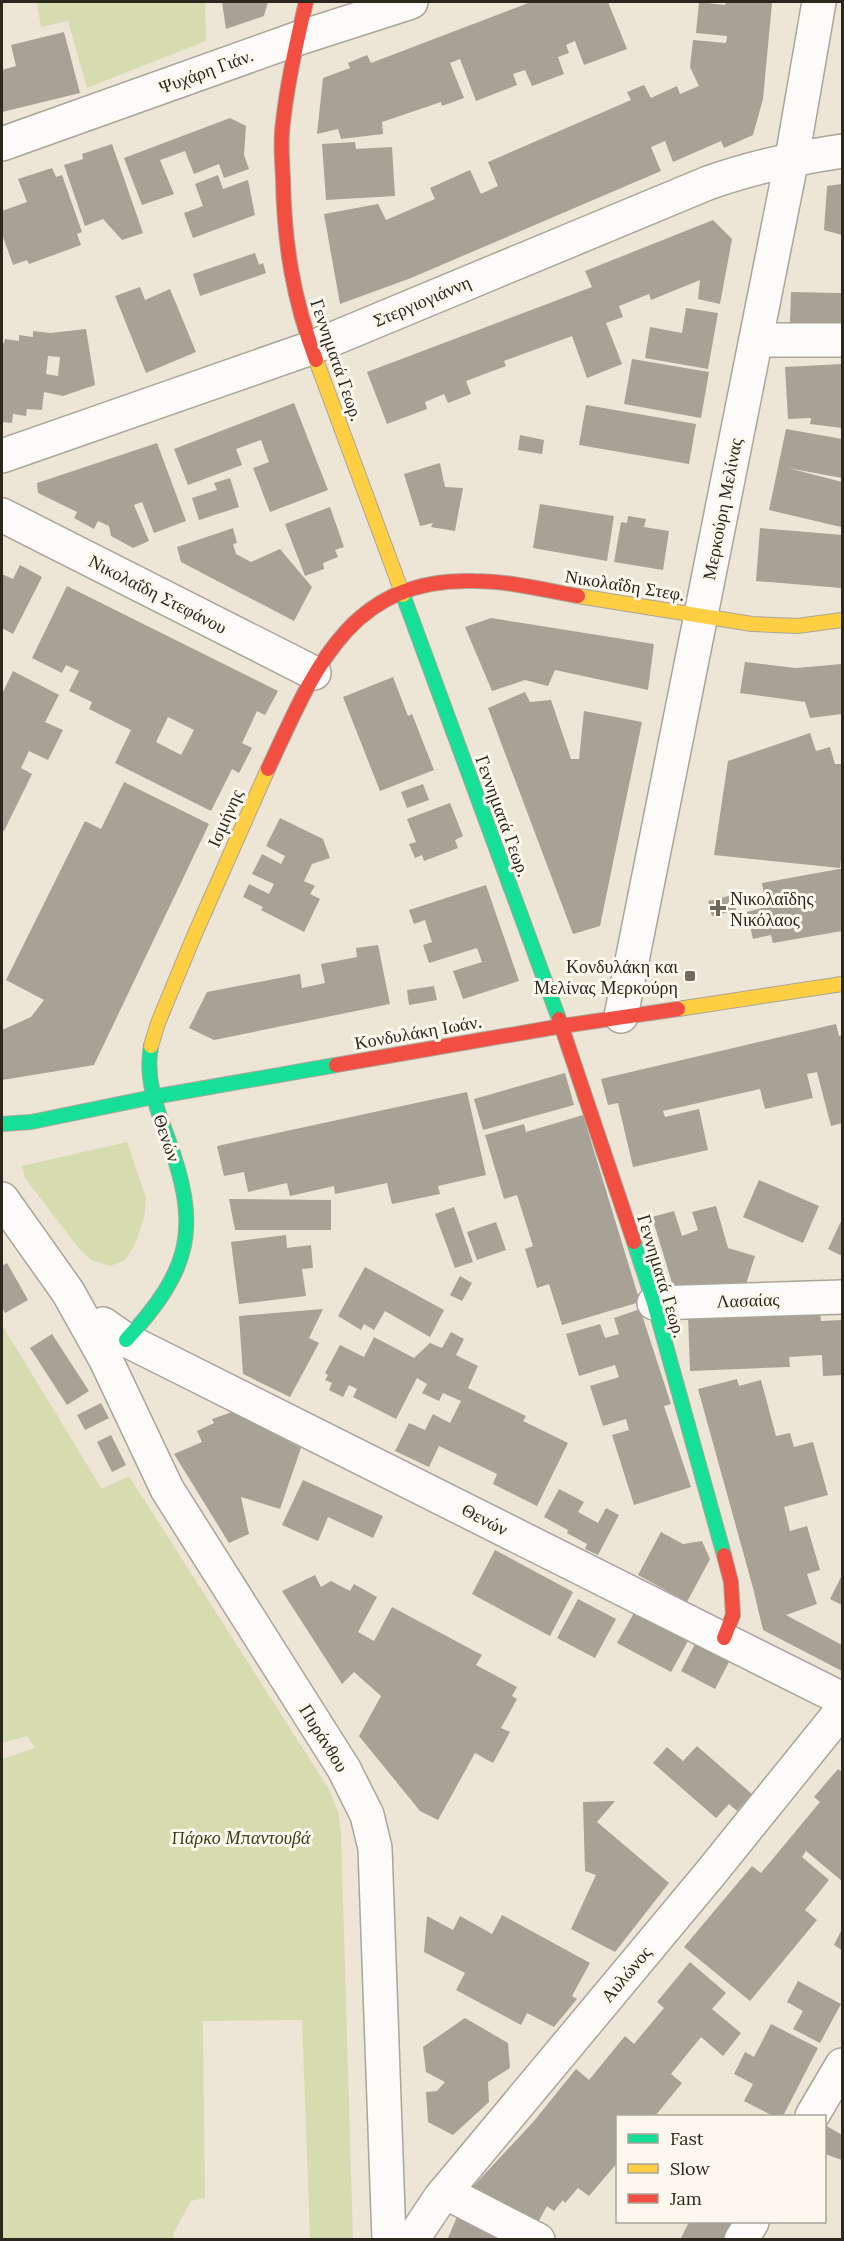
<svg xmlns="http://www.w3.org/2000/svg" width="844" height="2241" viewBox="0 0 844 2241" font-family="Lora,serif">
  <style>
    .green { fill: #d6dcb0 }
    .building { fill: #a7a196; fill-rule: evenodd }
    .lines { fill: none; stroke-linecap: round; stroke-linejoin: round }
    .street-casing { stroke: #aaa599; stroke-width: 36 }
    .fast-casing { stroke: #aaa599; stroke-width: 16 }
    .slow-casing { stroke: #aaa599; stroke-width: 16 }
    .jam-casing { stroke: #aaa599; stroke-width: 16 }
    .street { stroke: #fcfbf9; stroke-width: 33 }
    .fast { stroke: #16e098; stroke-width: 14 }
    .slow { stroke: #ffcf43; stroke-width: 14 }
    .jam { stroke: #f24e42; stroke-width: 14 }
    .poi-dot { fill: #6f6a5d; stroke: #fdf8ed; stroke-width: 2 }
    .labels { text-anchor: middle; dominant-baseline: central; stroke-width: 6; stroke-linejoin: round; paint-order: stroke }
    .street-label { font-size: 18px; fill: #2b271c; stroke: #fdf8ed }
    .poi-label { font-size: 18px; fill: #2b271c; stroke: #fdf8ed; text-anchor: start }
    .park-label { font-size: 18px; font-style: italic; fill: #353c19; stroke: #fdf8ed }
  </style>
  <rect width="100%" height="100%" fill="#ede6d7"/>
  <g class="green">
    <path d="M37,2H205L206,41L87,88L68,21L41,27Z"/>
    <path d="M127,1142L146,1198L144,1218L135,1244L125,1260L110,1266L91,1260L80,1250L25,1178L22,1166Z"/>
    <path d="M2,1325L102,1489L129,1476L330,1791L338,1812L341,1831L353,2239H310L302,2020L203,2021L205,2198L191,2201L174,2232L173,2239H2V1759L35,1748L27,1736L2,1743Z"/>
  </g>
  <g class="building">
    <path d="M222,2H268L264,16L226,29Z"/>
    <path d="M531,2H608L627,49L584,65L575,41L566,45L569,53L558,57L564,74L532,86L525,70L513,74L517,85L476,101L460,59L450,63L464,98L442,106L441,102L382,122L383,134L341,139L338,129L317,134L323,78L350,68L348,63L367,55L371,63Z"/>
    <path d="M699,2L725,5L726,2L772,3L763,99L753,135L724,148L721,141L673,162L665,141L651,147L661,171L411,278L340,304L324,214L378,204L386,220L435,199L430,188L470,170L481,194L498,186L488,162L631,100L627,92L644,85L651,98L677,86L680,94L699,86L690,67L693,40L726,43L727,36L696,33Z"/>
    <path d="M64,32L80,93L2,112V70L16,66L11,45Z"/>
    <path d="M230,118L246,126L244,155L249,169L224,178L219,164L194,174L185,151L160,160L174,194L142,205L124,158Z"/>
    <path d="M355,142L356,149L392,147L395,196L326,200L322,144Z"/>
    <path d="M112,144L143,233L122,240L103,219L85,226L64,165L83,159L82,154Z"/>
    <path d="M52,168L56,177L62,175L82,232L77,234L81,245L29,264L27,260L13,265L2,234V211L27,202L18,179Z"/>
    <path d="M218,175L223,189L248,180L255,215L193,238L184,213L203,206L195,184Z"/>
    <path d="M842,184V235L824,230L827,186Z"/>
    <path d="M713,220L732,239L720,304L698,299L700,280L651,300L649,294L619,306L623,317L606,323L622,364L587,378L572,336L504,361L506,366L466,381L471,394L448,403L444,394L425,402L427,409L387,424L367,372L592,287L585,271Z"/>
    <path d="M255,253L259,265L263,263L266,273L200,296L193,274Z"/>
    <path d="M140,287L145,300L170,289L196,352L146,373L115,296Z"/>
    <path d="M791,292L842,293V324L790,323Z"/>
    <path d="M686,308L718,313L708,369L645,358L650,327L682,333Z"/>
    <path d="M86,329L95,385L63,396L44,392L42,410L27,409L26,416L13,414L12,423L2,422V343H4L5,339L19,341V335L33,337V331L50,333ZM48,356L60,357L58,376L46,374Z"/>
    <path d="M632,359L709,372L701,418L624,404Z"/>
    <path d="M842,364V428L810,424L811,418L788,419L785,367Z"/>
    <path d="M294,403L328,490L270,512L253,468L269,462L261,440L236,449L242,465L188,485L174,449Z"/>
    <path d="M586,405L696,424L689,464L579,445Z"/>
    <path d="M786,429L842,439V478L788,468L842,482L841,527L769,510Z"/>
    <path d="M520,435L544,440L542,454L518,450Z"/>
    <path d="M157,443L186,521L154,533L142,502L134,505L149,541L133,548L111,536L109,526L98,521L94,529L74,518L77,512L38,493L37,483Z"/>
    <path d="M440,463L445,487L463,488L455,531L431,527L433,523L420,526L404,474Z"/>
    <path d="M230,478L239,507L199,520L192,498L217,490L214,483Z"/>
    <path d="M540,504L614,516L607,561L533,548Z"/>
    <path d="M330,507L344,547L335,550L338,557L323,563L324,569L305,576L285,524Z"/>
    <path d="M628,516L646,519L644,527L669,531L663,570L614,562L621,522L627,523Z"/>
    <path d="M233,528L237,543L233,544L236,554L251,562L280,549L312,587L294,621L181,562L177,547Z"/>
    <path d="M760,528L842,535V588L756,581Z"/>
    <path d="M20,565L42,577L13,634L2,628V574L13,579Z"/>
    <path d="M67,586L278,691L265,715L257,711L242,743L252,748L239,773L232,769L211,811L115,763L131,730L89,709L92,702L69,691L79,671L66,665L62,673L32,658ZM168,717L194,730L181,755L156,742Z"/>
    <path d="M491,618L654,644L648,690L555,670L548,686L525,680L492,691L465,627Z"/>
    <path d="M745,662L796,668L842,664V714L810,718L805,702L740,693Z"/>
    <path d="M13,671L59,695L45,722L63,730L48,760L29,751L21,768L32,774L4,831L2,830V694Z"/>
    <path d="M393,677L408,716L412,714L434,770L380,791L343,697Z"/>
    <path d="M525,692L530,702L551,700L571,759H579L584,711L642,722L600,926L573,934L488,708Z"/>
    <path d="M810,733L816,751L830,747L835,764H842V851L840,868L714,855L728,761Z"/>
    <path d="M124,782L209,824L94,1065L2,1080V1030L31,1017L44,1000L6,980L85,821L101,829Z"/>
    <path d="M423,784L429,800L407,808L401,792Z"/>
    <path d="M450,803L463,836L455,840L458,848L424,861L422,855L415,858L409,844L416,842L407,819Z"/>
    <path d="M280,818L323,839L330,858L312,864L304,881L315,886L310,894L320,899L304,932L261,910L263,907L243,897L249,884L269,894L274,884L252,874L262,854L281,864L285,856L266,846Z"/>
    <path d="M839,869H842V931L773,943L771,935L753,939L747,912L766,907L762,883Z"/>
    <path d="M486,885L519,981L463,999L453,971L482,962L477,948L429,963L423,945L432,942L425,920L414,924L409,910Z"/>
    <path d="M733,895L736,910L712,916L708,901Z"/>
    <path d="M378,945L390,1004L214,1040L189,1028L207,992L300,974L302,988L325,983L321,964L357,957L356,948Z"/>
    <path d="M434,986L437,1000L409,1005L407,990Z"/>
    <path d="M836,1024L839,1036L842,1035V1123L831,1126L817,1072L807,1074L813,1098L765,1109L760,1089L663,1111L665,1117L699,1109L708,1150L633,1167L618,1103L608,1105L601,1079Z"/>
    <path d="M565,1073L574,1105L483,1130L474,1099Z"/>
    <path d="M467,1092L486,1175L438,1186L440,1194L392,1204L387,1183L335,1194L334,1186L290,1196L287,1183L248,1192L244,1172L224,1176L217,1146Z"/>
    <path d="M583,1115L640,1302L562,1325L549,1284L537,1288L525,1249L533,1246L517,1195L504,1199L485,1135L524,1124L526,1132Z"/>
    <path d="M759,1180L819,1206L803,1243L743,1217Z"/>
    <path d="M229,1199L331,1200V1230H235Z"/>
    <path d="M716,1206L728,1248L755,1256L746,1284L673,1286L652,1217L674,1211L682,1236L698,1230L692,1212Z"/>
    <path d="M454,1207L473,1262L455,1268L435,1214Z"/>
    <path d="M842,1219V1256L828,1249Z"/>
    <path d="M496,1222L506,1250L477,1260L467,1232Z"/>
    <path d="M286,1235L287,1248L311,1245L313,1268L302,1269L306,1296L239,1304L231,1242Z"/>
    <path d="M7,1263L28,1300L5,1313L2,1307V1266Z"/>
    <path d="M365,1267L444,1310L430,1337L385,1311L374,1330L364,1324L361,1330L338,1316Z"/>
    <path d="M460,1276L472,1283L462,1301L450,1295Z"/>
    <path d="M323,1309L309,1338L319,1343L290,1397L243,1374L239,1316Z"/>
    <path d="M640,1309L671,1404L664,1406L691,1487L634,1505L612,1435L629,1430L626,1419L603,1426L590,1386L619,1377L615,1365L579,1376L566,1334L600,1324L605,1338L619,1334L614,1318Z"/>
    <path d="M820,1311L821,1321L842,1320V1375L823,1376L822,1355L789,1357L790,1367L690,1371L688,1315Z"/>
    <path d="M451,1332L464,1339L456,1355L478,1366L468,1388L526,1416L523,1421L568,1443L537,1506L493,1484L497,1474L439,1446L429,1467L395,1451L409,1423L425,1430L433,1414L450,1423L461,1401L443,1393L439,1401L422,1393L427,1384L417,1378L396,1419L353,1397L357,1389L349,1385L343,1397L329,1390L332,1383L325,1380L328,1375L325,1373L340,1345L364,1357L374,1337L414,1358L430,1343L442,1348Z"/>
    <path d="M52,1334L89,1391L67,1405L30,1348Z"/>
    <path d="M737,1379L739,1386L761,1380L776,1436L790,1433L794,1447L813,1442L828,1495L784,1507L790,1531L807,1526L820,1570L807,1574L817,1604L786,1615L842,1645V1671L763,1630L753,1588L698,1389Z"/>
    <path d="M101,1403L109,1418L85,1430L77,1415Z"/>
    <path d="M232,1412L301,1448L280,1509L241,1497L249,1534L229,1543L174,1454L202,1442L197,1431L214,1423L212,1419Z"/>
    <path d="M111,1435L126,1465L112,1472L97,1442Z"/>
    <path d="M303,1480L383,1516L373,1538L328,1517L318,1541L282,1525Z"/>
    <path d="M559,1489L584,1502L578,1512L598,1523L606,1508L619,1515L598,1555L585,1549L587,1544L567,1533L568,1530L544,1517Z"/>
    <path d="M661,1532L683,1544L702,1541L710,1559L687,1602L638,1575Z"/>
    <path d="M495,1550L573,1592L550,1636L472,1594Z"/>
    <path d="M315,1575L321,1587L331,1581L350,1591L354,1584L377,1597L358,1632L374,1641L392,1607L482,1655L476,1665L517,1687L512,1696L517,1699L501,1728L510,1732L493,1763L475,1753L438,1820L420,1811L359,1736L381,1696L354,1672L342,1684L282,1591Z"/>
    <path d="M842,1575V1605L830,1599Z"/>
    <path d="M578,1599L616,1619L595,1658L557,1638Z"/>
    <path d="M634,1613L688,1641L671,1672L617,1643Z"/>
    <path d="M695,1644L729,1662L715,1689L681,1671Z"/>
    <path d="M697,1746L752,1794L737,1811L729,1804L716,1818L653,1763L667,1747L683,1761Z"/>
    <path d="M838,1769L842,1772V1881L806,1851L802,1857L829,1880L805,1910L817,1920L750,2001L684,1947L752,1866L761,1873L820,1802L814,1797Z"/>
    <path d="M615,1801L597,1822L669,1883L615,1952L571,1929L596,1875L585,1871L583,1802Z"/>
    <path d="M502,1915L590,1963L572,1996L577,1999L554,2027L527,2013L521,2025L456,1990L465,1973L424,1952L427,1916L453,1930L460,1916L492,1934Z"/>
    <path d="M842,1929V1950L834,1945Z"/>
    <path d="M690,1962L726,1993L712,2009L741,2033L723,2056L701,2037L671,2074L682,2083L655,2116H618V2162L589,2196L578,2188L565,2203L563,2200L554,2211L547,2206L537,2224L467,2193L534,2121L576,2069L589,2080L625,2036L634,2044L664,2008L657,2002Z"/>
    <path d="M798,1981L841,2004L820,2043L793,2029L803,2011L787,2002Z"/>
    <path d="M465,2018L508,2043L510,2068L488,2082L489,2102L453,2135L428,2122L426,2092L437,2091L445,2082L426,2072L423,2047Z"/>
    <path d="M771,2024L818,2048L783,2116H773L744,2101L753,2084L734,2074L745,2052L754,2057Z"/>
    <path d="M825,2125L842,2135V2160L825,2154Z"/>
    <path d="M457,2217L509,2240H447Z"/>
    <path d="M689,2222H734L724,2240H680Z"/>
  </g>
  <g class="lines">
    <defs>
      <g id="street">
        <path d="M2,144L296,39L411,2"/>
        <path d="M756,340H842"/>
        <path d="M2,456L311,348L708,183C753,167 795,158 842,151"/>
        <path d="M2,515L314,673"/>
        <path d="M621,1016L792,158L819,2"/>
        <path d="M2,1199L68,1292L106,1360L167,1489L344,1769L367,1815L375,1848L389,2240"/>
        <path d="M654,1303L842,1297"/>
        <path d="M103,1324L126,1340L192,1373L842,1699"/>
        <path d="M812,2116L842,2065"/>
        <path d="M445,2192L538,2240"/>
        <path d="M412,2240L440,2198L709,1875L842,1710"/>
        <path d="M741,2240L752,2222"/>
      </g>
      <g id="fast">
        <path d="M403,595L559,1019"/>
        <path d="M2,1124L31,1122L153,1097L336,1065"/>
        <path d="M634,1242L654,1303L724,1555"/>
        <path d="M126,1340C192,1268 201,1228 167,1136C156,1107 145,1078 151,1046"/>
      </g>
      <g id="slow">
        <path d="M316,360L403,595"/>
        <path d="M578,596L752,624L797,626L842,620"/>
        <path d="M678,1009L842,984"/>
        <path d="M151,1046L158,1023L194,936L268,769"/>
      </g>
      <g id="jam">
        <path d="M306,2C296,45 286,88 282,132C281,147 282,163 283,178C284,243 293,299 316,360"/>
        <path d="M268,769C313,673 348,577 474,581C509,581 544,590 578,596"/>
        <path d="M559,1019L634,1242"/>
        <path d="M336,1065L562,1026L678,1009"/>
        <path d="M724,1555L731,1582L733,1615L724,1638"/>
      </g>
    </defs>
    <use href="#street" class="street-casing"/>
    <use href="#fast" class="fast-casing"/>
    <use href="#slow" class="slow-casing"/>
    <use href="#jam" class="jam-casing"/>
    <use href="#street" class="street"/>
    <use href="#fast" class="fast"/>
    <use href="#slow" class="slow"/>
    <use href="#jam" class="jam"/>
  </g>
  <g class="poi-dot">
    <path d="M715 899h6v6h6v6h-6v6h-6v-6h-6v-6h6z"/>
    <rect x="684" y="970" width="12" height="12" rx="3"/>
  </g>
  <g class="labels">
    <g class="street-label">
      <text transform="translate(206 71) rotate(-20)">Ψυχάρη Γιάν.</text>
      <text transform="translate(422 301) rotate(-23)">Στεργιογιάννη</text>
      <text transform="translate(337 360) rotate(71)">Γεννηματά Γεωρ.</text>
      <text transform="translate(722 509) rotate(-79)">Μερκούρη Μελίνας</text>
      <text transform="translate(625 585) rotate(9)">Νικολαΐδη Στεφ.</text>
      <text transform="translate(158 594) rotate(27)">Νικολαΐδη Στεφάνου</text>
      <text transform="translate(503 816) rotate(70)">Γεννηματά Γεωρ.</text>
      <text transform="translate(225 818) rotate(-66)">Ισμήνης</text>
      <text transform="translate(418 1032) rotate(-10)">Κονδυλάκη Ιωάν.</text>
      <text transform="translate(167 1138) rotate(71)">Θενών</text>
      <text transform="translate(662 1276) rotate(73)">Γεννηματά Γεωρ.</text>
      <text transform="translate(748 1300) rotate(-2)">Λασαίας</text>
      <text transform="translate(485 1519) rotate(27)">Θενών</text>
      <text transform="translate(324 1738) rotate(58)">Πυράνθου</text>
      <text transform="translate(626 1974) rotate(-50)">Αυλώνος</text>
    </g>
    <g class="poi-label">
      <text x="730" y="898">Νικολαΐδης<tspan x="730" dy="21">Νικόλαος</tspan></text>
      <text x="678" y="966" text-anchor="end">Κονδυλάκη και<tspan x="678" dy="21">Μελίνας Μερκούρη</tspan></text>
    </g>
    <g class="park-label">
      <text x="241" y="1837">Πάρκο Μπαντουβά</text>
    </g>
  </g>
  <rect width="844" height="2241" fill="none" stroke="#2b271c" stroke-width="6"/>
  <rect x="616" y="2115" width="210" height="108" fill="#fdf8ed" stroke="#a9a499" stroke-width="1.5"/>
  <rect x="628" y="2134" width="30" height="9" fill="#16e098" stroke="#a9a499" stroke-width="1.5"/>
  <text x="670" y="2145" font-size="18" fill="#2b271c">Fast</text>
  <rect x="628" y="2164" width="30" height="9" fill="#ffcf43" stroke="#a9a499" stroke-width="1.5"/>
  <text x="670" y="2175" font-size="18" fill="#2b271c">Slow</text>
  <rect x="628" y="2194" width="30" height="9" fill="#f24e42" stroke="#a9a499" stroke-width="1.5"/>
  <text x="670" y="2205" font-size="18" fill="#2b271c">Jam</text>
</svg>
